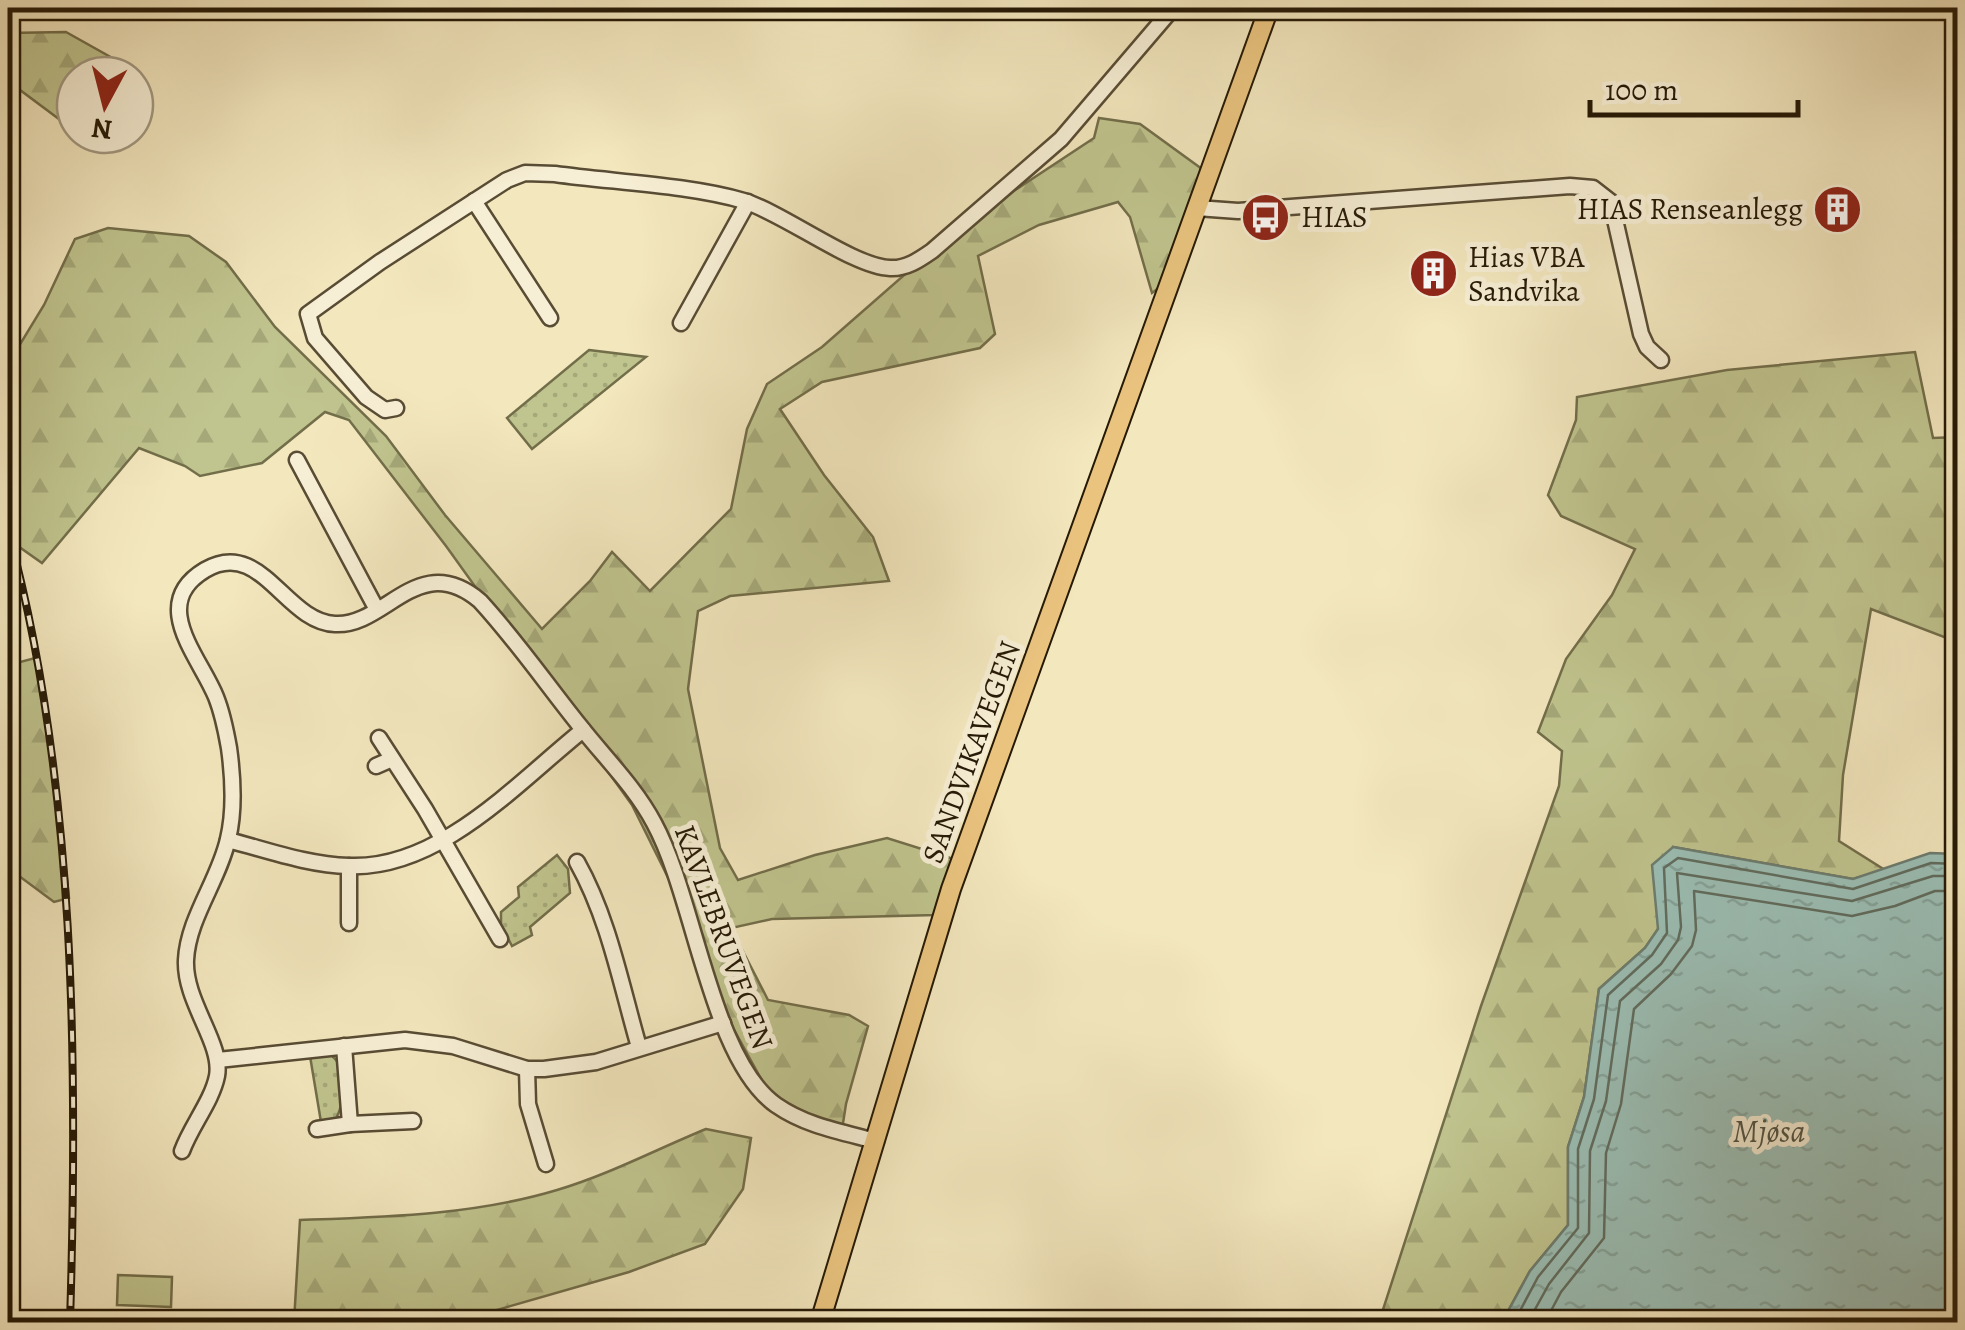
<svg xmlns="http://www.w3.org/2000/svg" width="1965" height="1330" viewBox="0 0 1965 1330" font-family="Alegreya,serif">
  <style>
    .forest { fill: url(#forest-firs); stroke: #726e4a; stroke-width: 2.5 }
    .park { fill: url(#park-dots); stroke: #726e4a; stroke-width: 2.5 }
    .garden { fill: #c0c48e; stroke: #726e4a; stroke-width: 2.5 }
    .water { fill: url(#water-ripples); stroke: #6c7d70; stroke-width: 2.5 }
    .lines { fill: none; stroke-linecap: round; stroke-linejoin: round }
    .shore { stroke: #606c5e; stroke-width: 2.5 }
    .minor-casing { stroke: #584c34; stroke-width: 19 }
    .major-casing { stroke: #251906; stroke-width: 22 }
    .minor { stroke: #f7efd5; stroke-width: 14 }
    .major { stroke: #eac47f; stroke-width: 18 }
    .rail-casing { stroke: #251906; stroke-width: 8 }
    .rail { stroke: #f7efd5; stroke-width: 4; stroke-dasharray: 11; stroke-linecap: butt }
    .labels { text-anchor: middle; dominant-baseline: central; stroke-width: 10; stroke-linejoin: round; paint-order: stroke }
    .poi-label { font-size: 30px; fill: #251906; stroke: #f7efd5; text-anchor: start }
    .street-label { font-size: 30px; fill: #251906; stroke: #f7efd5 }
    .water-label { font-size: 32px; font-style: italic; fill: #4e5344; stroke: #f7efd5 }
  </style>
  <defs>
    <pattern id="forest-firs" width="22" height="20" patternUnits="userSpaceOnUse" patternTransform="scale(2.5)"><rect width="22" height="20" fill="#c0c48e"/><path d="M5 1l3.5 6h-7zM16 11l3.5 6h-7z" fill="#a5a879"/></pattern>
    <pattern id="park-dots" width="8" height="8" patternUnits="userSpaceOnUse" patternTransform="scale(2.5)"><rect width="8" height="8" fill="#c0c48e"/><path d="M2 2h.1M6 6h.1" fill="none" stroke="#a5a879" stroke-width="1.8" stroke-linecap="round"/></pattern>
    <pattern id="water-ripples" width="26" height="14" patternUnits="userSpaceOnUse" patternTransform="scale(2.5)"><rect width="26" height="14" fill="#9bbfb6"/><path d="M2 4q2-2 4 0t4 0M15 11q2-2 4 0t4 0" fill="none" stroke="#85a49b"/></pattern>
  </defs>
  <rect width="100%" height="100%" fill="#f3e7be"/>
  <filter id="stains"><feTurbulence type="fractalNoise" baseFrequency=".002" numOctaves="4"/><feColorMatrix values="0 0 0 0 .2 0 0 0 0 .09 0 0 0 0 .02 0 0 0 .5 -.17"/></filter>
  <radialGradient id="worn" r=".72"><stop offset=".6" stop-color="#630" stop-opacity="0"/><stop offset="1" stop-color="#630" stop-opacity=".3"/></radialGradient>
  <g class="forest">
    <path d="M66,32L123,64L135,75H75V131L8,81V33Z"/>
    <path d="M1099,118L1140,124L1202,169L1168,281L1152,293L1130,217L1118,202L1039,225L978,256L995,334L980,348L822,382L780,409L824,475L873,537L889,581L730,596L698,611L688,689L720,848L738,880L815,855L887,838L957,860L936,915L772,919L731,928L768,1000L849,1015L868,1026L846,1104L841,1136L778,1110L732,1026L704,950L632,805L446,546L349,420L325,412L262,463L200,476L185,466L139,448L42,563L8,539V364L44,305L75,239L108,228L189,236L226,262L275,327L386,436L445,515L542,629L590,581L612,552L650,591L731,509L747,429L767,384L822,347L959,227L1094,138Z"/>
    <path d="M1915,352L1933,438L1957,437V642L1871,609L1843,775L1839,841L1885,870L1853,879L1673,847L1658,929L1645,948L1599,989L1584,1097L1568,1147V1225L1530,1271L1502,1322H1379L1481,1006L1559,786L1562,751L1538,732L1566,659L1612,595L1635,549L1561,516L1548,495L1576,420L1577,397L1727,370Z"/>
    <path d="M35,658L53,749L69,898L54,902L15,873L8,851V678L20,662Z"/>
    <path d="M706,1129L751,1138L743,1189L705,1244L629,1272L455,1322H294L300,1220C386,1217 474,1215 557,1190C608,1175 657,1149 706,1129Z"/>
  </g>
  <g class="park">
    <path d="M589,350L646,357L532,449L507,418Z"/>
    <path d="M557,855L568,869L570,893L530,927L532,935L512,946L501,925V912L519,897L518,887Z"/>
    <path d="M329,1054C349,1066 345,1101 336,1119L321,1122L310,1056Z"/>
  </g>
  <path class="garden" d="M118,1275L172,1277L171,1307L117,1305Z"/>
  <path class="water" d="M1673,847L1853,879L1930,853L1957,854V1322H1502L1530,1271L1568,1225V1147L1584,1097L1599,989L1645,948L1658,929L1652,865Z"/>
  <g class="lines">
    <g class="shore">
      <path d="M1514,1322L1538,1277L1578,1228V1149L1594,1099L1608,995L1652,955L1667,933L1664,868L1678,858L1853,889L1931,863L1958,864"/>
      <path d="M1528,1322L1549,1284L1589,1233L1590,1151L1606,1101L1620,1001L1661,964L1678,940L1681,927L1677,873L1852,901L1933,876H1958"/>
      <path d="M1545,1322L1561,1292L1604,1238L1606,1153L1621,1104L1634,1009L1671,974L1692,946L1696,930L1694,891L1852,916L1895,906L1935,891H1958"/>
    </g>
    <defs>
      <g id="minor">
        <path d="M474,201L550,318"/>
        <path d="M1197,208L1238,211L1570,186L1593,188L1611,202L1641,334L1647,347L1661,360"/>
        <path d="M681,323L748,202"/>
        <path d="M396,408L385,410L366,397L315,338L308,314L380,262L507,180L525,173L555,174C612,182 690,185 744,201C785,214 854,267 890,268C906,269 919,260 932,251L1061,139L1173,8"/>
        <path d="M297,460L376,608"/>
        <path d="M379,738L425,809L500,939"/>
        <path d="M376,766L392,759"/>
        <path d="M228,840C267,850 308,865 349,866C439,870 517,783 583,730"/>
        <path d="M577,862C609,919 621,985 639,1047"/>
        <path d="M349,923V866"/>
        <path d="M344,1046L350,1124"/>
        <path d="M218,1060L405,1040L453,1046L527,1069H544L596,1062L723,1023"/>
        <path d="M527,1069L528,1104L546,1164"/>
        <path d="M317,1129L350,1124L413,1121"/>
        <path d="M182,1151C191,1126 212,1101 217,1076C223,1043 184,1002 186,960C188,918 219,880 228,839C235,810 233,777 229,748C226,731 222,712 216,697C200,657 148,604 205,570C261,537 285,622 335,624C386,627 418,549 480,601C516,640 547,685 580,726C605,758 635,787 654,823C695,898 711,1059 776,1105C806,1126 842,1132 876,1141"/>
      </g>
      <path id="major" d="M820,1322L951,889L1269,8"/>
    </defs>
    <use href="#minor" class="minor-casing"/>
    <use href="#major" class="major-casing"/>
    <use href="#minor" class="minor"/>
    <use href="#major" class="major"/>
    <defs>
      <path id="rail" d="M8,530C76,779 78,1066 70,1322"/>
    </defs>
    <use href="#rail" class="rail-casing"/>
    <use href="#rail" class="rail"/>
  </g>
  <defs>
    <symbol id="building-disc" viewBox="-11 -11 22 22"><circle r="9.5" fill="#8f2418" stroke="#f7efd5"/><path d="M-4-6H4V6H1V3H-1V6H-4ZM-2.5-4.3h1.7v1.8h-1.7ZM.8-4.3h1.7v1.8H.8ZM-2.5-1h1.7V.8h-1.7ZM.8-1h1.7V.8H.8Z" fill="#fff"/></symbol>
    <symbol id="bus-disc" viewBox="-11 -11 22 22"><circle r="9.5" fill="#8f2418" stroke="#f7efd5"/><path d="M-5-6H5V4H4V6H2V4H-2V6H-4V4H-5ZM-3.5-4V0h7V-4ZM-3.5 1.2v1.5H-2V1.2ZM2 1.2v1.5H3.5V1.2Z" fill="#fff"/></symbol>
  </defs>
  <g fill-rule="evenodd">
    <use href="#building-disc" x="1810" y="182" width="55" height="55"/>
    <use href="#bus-disc" x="1238" y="190" width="55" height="55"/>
    <use href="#building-disc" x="1406" y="246" width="55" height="55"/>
  </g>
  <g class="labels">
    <g class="poi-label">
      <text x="1803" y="209" text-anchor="end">HIAS Renseanlegg</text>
      <text x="1301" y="217">HIAS</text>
      <text x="1468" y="257">Hias VBA<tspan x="1468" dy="34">Sandvika</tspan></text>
    </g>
    <g class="street-label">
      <text transform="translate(971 752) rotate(-70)">SANDVIKAVEGEN</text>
      <text transform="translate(724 937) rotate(70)">KAVLEBRUVEGEN</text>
    </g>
    <g class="water-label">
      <text x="1769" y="1131">Mjøsa</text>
    </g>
  </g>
  <rect width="1965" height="1330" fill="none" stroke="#f3e7be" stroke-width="40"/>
  <rect x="10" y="10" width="1945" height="1310" fill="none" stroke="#251906" stroke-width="5"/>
  <rect x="20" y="20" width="1925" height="1290" fill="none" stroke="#251906" stroke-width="2.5"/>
  <g transform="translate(105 105) rotate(187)"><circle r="48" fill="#f7efd5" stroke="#a39982" stroke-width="2.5"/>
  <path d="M0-8L18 38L0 25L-18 38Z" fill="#8f2418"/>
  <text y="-15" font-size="28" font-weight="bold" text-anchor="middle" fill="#251906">N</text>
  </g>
  <path d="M1590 100v15h208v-15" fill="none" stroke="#251906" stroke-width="5"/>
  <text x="1605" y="100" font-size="30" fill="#251906" stroke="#f7efd5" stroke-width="8" paint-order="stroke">100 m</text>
  <rect width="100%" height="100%" filter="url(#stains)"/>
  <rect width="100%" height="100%" fill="url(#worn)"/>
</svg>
